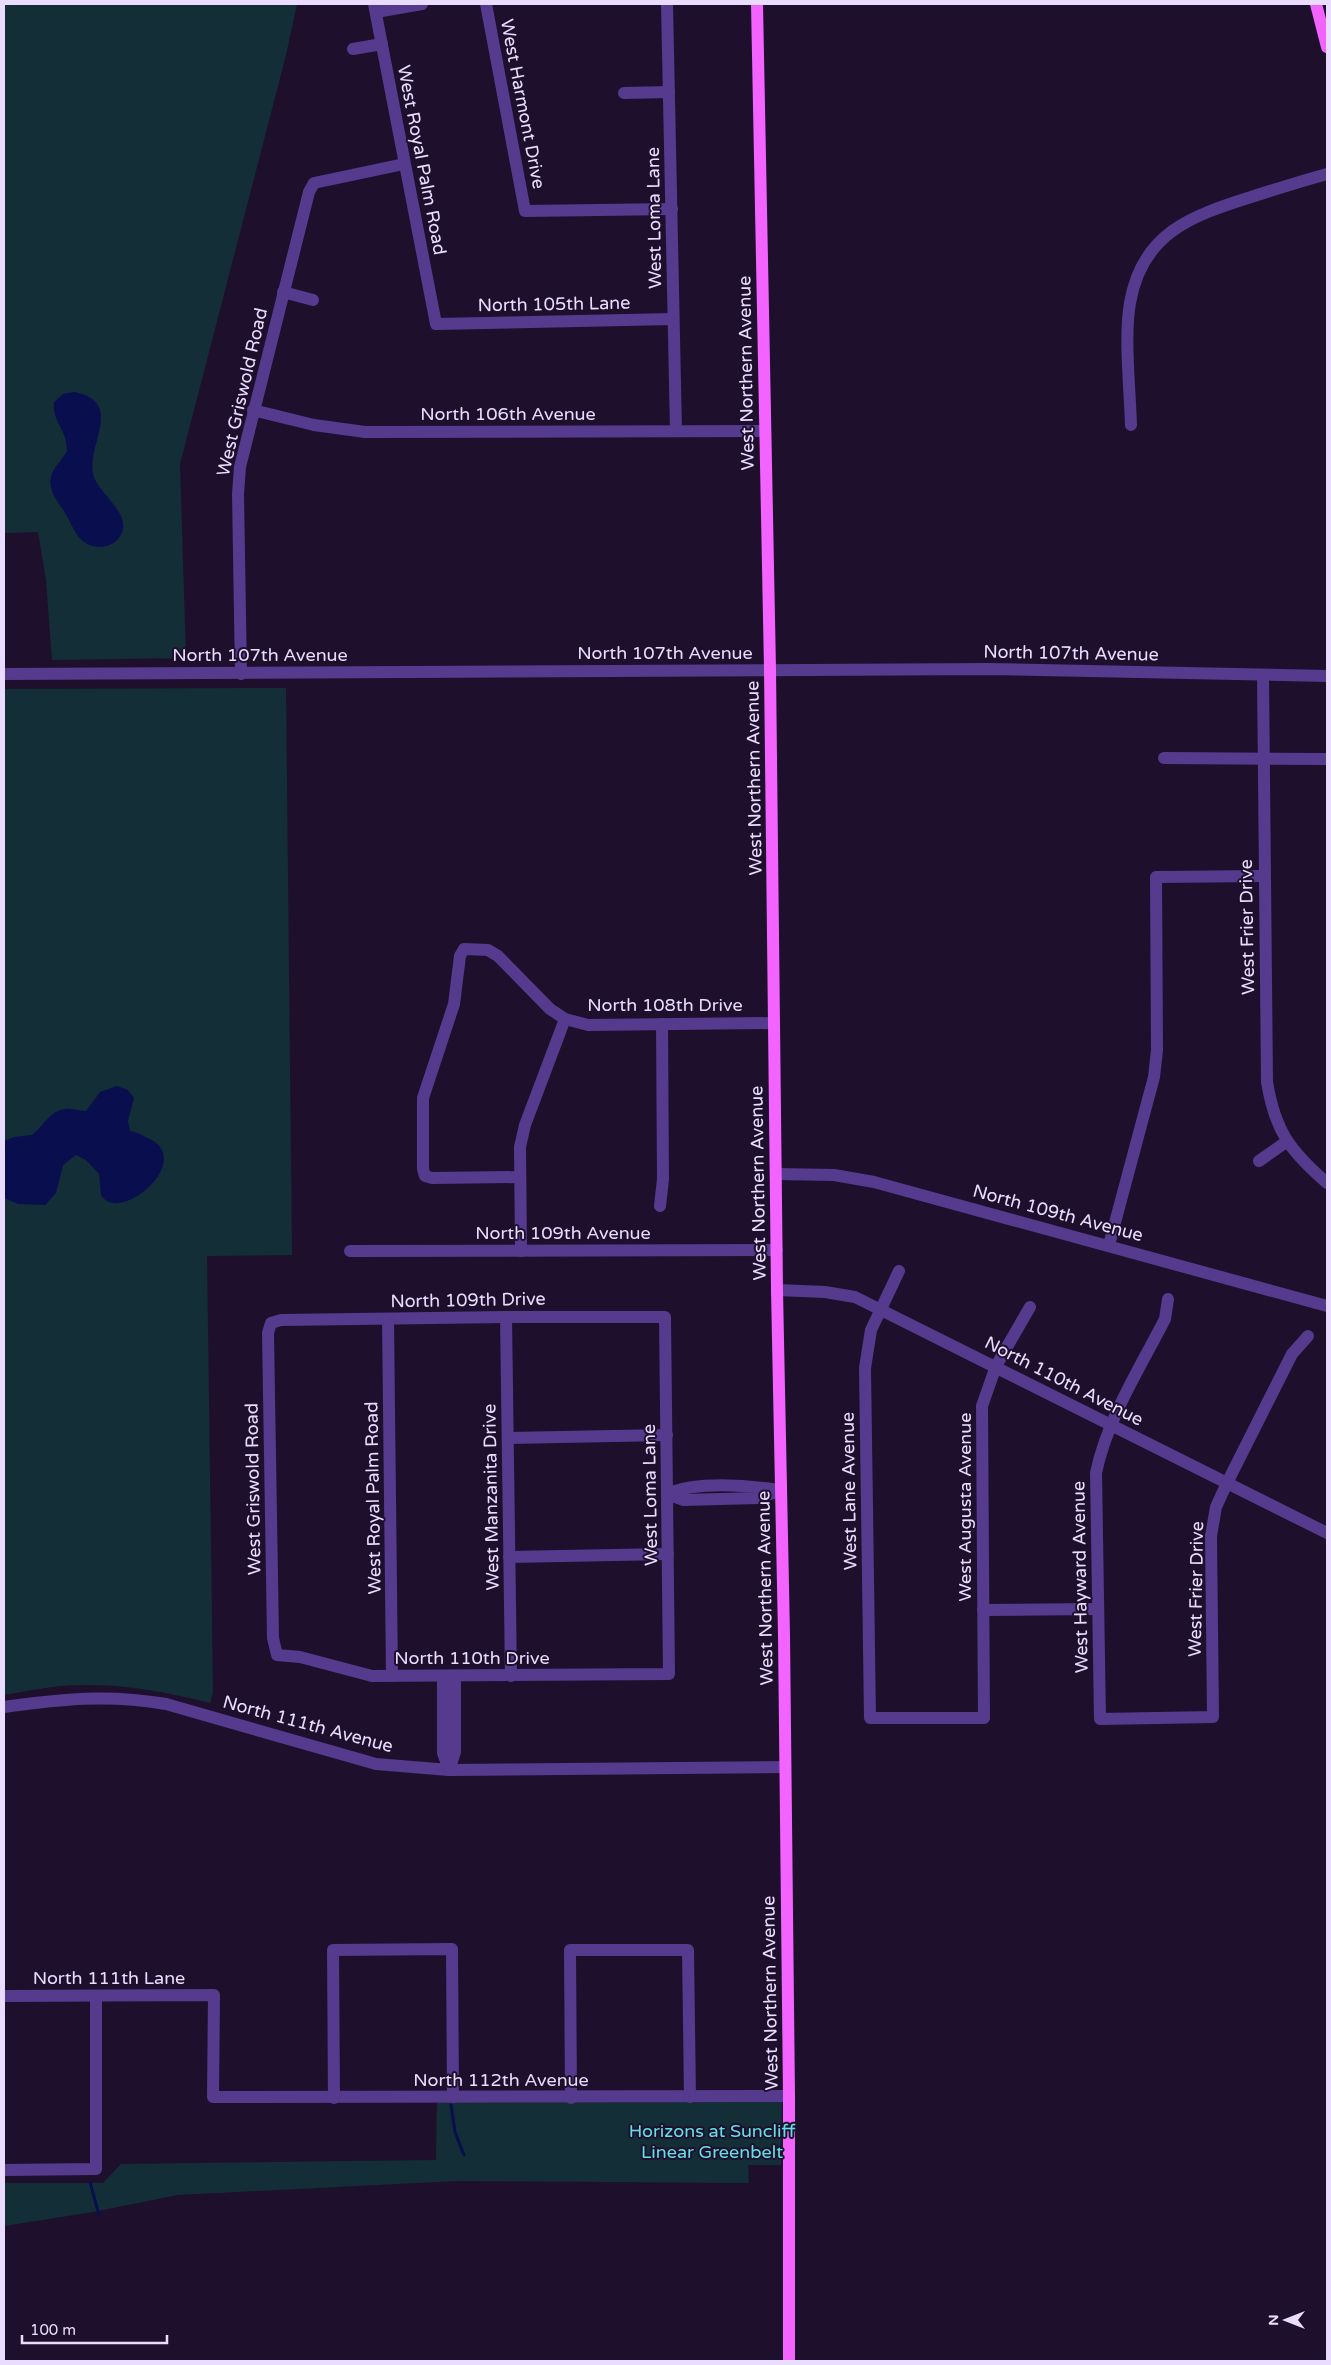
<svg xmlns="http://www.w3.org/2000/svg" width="1331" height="2365" viewBox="0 0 1331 2365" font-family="'Varela Round',sans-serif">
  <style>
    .green { fill: #132e37 }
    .water { fill: #090e4e }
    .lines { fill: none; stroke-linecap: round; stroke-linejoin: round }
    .stream { stroke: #090e4e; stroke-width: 3 }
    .minor { stroke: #553a8e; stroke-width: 12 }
    .major { stroke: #f263ff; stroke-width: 12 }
    .labels { text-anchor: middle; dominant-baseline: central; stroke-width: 4; stroke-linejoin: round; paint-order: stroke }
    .street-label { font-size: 18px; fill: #eadcff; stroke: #1e102d }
    .park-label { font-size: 18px; fill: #61e1e6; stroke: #1e102d }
  </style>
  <rect width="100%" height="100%" fill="#1e102d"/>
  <g class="green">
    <path d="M4,4H297L286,55L180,464L186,658L52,660L46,580L38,532L4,533Z"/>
    <path d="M286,688L292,1255L207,1256L213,1693L210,1703C167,1692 126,1684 81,1685C55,1685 29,1691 4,1695V689Z"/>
    <path d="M782,2100L781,2165H748L749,2183L456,2181L178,2195L93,2212L4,2226V2183H103L121,2164L436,2160L437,2101Z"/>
  </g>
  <g class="water">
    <path d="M74,392C127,402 84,446 94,477C101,497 140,519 115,542C111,545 104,547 98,547C77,545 74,527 64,511C57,500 48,491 51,477C52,469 63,459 67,451C67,428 52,423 54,402L63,394Z"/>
    <path d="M117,1086L128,1090L134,1098L128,1121L130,1131C136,1132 142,1135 148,1138C197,1160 119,1226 101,1195L99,1174L86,1160L76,1155L63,1165L56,1193L45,1205L18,1204L4,1198V1141L14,1137L32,1135C44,1126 52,1107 70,1109C76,1109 80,1111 86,1111L100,1092Z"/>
  </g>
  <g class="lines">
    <g class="stream">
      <path d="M451,2105L455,2132L464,2155"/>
      <path d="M90,2182L99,2215"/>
    </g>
    <g class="minor">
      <path d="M374,4L436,324L673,319"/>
      <path d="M486,4L525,211L672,209"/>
      <path d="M667,4L676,431"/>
      <path d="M376,12L422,4"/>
      <path d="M353,49L382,44"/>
      <path d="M624,93L669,92"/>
      <path d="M283,292L313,300"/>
      <path d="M253,410L314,425L365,432L765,431"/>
      <path d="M1131,425C1130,390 1124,337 1130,303C1142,233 1191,216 1251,197C1276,189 1302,181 1327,174"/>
      <path d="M4,674L989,669L1327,676"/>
      <path d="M241,674L238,494L240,467L309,192L314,183L404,164"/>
      <path d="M1263,675L1267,1082C1275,1131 1290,1151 1327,1183"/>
      <path d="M1164,758L1327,759"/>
      <path d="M1259,1161L1286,1142"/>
      <path d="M776,1174L834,1175L874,1182L1327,1306"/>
      <path d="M520,1177L432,1178L425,1176L423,1169V1098L454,1004L460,956L464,949L488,950L498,956L550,1009L565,1019L588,1025L774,1023"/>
      <path d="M660,1206L663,1179L662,1024"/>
      <path d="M1109,1245L1154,1077L1157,1050L1156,877L1264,876"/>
      <path d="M350,1251L777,1250"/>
      <path d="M521,1251L520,1147L525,1125L565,1019"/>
      <path d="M899,1271L871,1330L865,1368L870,1718H984L982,1406L996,1366L1030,1307"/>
      <path d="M777,1290L825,1292L855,1297L1327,1533"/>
      <path d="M1168,1299L1165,1319C1140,1368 1107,1419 1096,1473L1100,1719L1213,1717L1211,1536L1216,1507L1227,1483L1292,1354L1308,1336"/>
      <path d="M506,1317H665L669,1674L372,1676L300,1657L277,1655L273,1638L268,1333L271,1323L281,1320Z"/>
      <path d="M506,1317L511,1676"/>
      <path d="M388,1319L392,1676"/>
      <path d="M508,1438L667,1435"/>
      <path d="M667,1494L683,1500L759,1498L781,1490"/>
      <path d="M667,1494C696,1481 747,1485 779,1490"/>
      <path d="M509,1557L668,1554"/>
      <path d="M983,1610L1097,1609"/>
      <path d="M443,1676V1753L449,1770"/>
      <path d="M4,1707C62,1699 107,1694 166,1704L376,1764L449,1770L785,1767"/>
      <path d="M449,1770L455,1752V1676"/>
      <path d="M4,1996L214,1995L213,2097L789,2096"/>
      <path d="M334,2098L333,1950L452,1949L453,2097"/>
      <path d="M571,2098L570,1950H688L690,2097"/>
      <path d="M4,2170L96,2169V1996"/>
    </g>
    <g class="major">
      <path d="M757,4L770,669L777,1290L784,1635L789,2096V2361"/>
      <path d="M1316,4L1327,47"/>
    </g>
  </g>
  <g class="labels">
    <g class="street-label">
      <text transform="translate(523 104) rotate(79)">West Harmont Drive</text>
      <text transform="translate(422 160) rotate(79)">West Royal Palm Road</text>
      <text transform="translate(654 218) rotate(-91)">West Loma Lane</text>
      <text transform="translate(554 304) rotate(-1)">North 105th Lane</text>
      <text transform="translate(746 373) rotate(-91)">West Northern Avenue</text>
      <text transform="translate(242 392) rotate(-77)">West Griswold Road</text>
      <text x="508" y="414">North 106th Avenue</text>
      <text x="665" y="653">North 107th Avenue</text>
      <text transform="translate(1071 653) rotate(1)">North 107th Avenue</text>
      <text x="260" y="655">North 107th Avenue</text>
      <text transform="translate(754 778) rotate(-91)">West Northern Avenue</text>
      <text transform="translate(1247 927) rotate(-91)">West Frier Drive</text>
      <text x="665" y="1005">North 108th Drive</text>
      <text transform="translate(758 1183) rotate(-91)">West Northern Avenue</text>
      <text transform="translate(1058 1213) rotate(15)">North 109th Avenue</text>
      <text x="563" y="1233">North 109th Avenue</text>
      <text transform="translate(468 1300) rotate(-1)">North 109th Drive</text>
      <text transform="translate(1064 1381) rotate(27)">North 110th Avenue</text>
      <text transform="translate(253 1489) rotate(-91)">West Griswold Road</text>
      <text transform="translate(849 1491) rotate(-91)">West Lane Avenue</text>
      <text transform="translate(650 1495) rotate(-91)">West Loma Lane</text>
      <text transform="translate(491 1497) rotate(-91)">West Manzanita Drive</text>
      <text transform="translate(373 1498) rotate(-91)">West Royal Palm Road</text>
      <text transform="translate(965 1507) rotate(-90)">West Augusta Avenue</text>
      <text transform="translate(1080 1577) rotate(-91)">West Hayward Avenue</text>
      <text transform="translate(765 1588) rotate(-91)">West Northern Avenue</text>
      <text transform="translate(1196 1589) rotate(-89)">West Frier Drive</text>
      <text x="472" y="1658">North 110th Drive</text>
      <text transform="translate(308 1724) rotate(15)">North 111th Avenue</text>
      <text x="109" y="1978">North 111th Lane</text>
      <text transform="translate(770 1993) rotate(-91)">West Northern Avenue</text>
      <text x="501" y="2080">North 112th Avenue</text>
    </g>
    <g class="park-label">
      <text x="712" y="2131">Horizons at Suncliff<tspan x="712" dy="21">Linear Greenbelt</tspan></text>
    </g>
  </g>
  <rect width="1331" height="2365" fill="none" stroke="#eadcff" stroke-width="10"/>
  <g transform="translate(1286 2320) rotate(270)" stroke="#1e102d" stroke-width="4" paint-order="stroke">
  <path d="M0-4L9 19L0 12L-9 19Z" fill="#eadcff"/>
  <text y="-8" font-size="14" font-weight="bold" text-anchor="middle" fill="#eadcff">N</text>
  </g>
  <path d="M22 2335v8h145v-8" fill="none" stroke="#eadcff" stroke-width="2.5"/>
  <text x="30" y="2335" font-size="15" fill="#eadcff" stroke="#1e102d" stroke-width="4" paint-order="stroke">100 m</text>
</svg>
